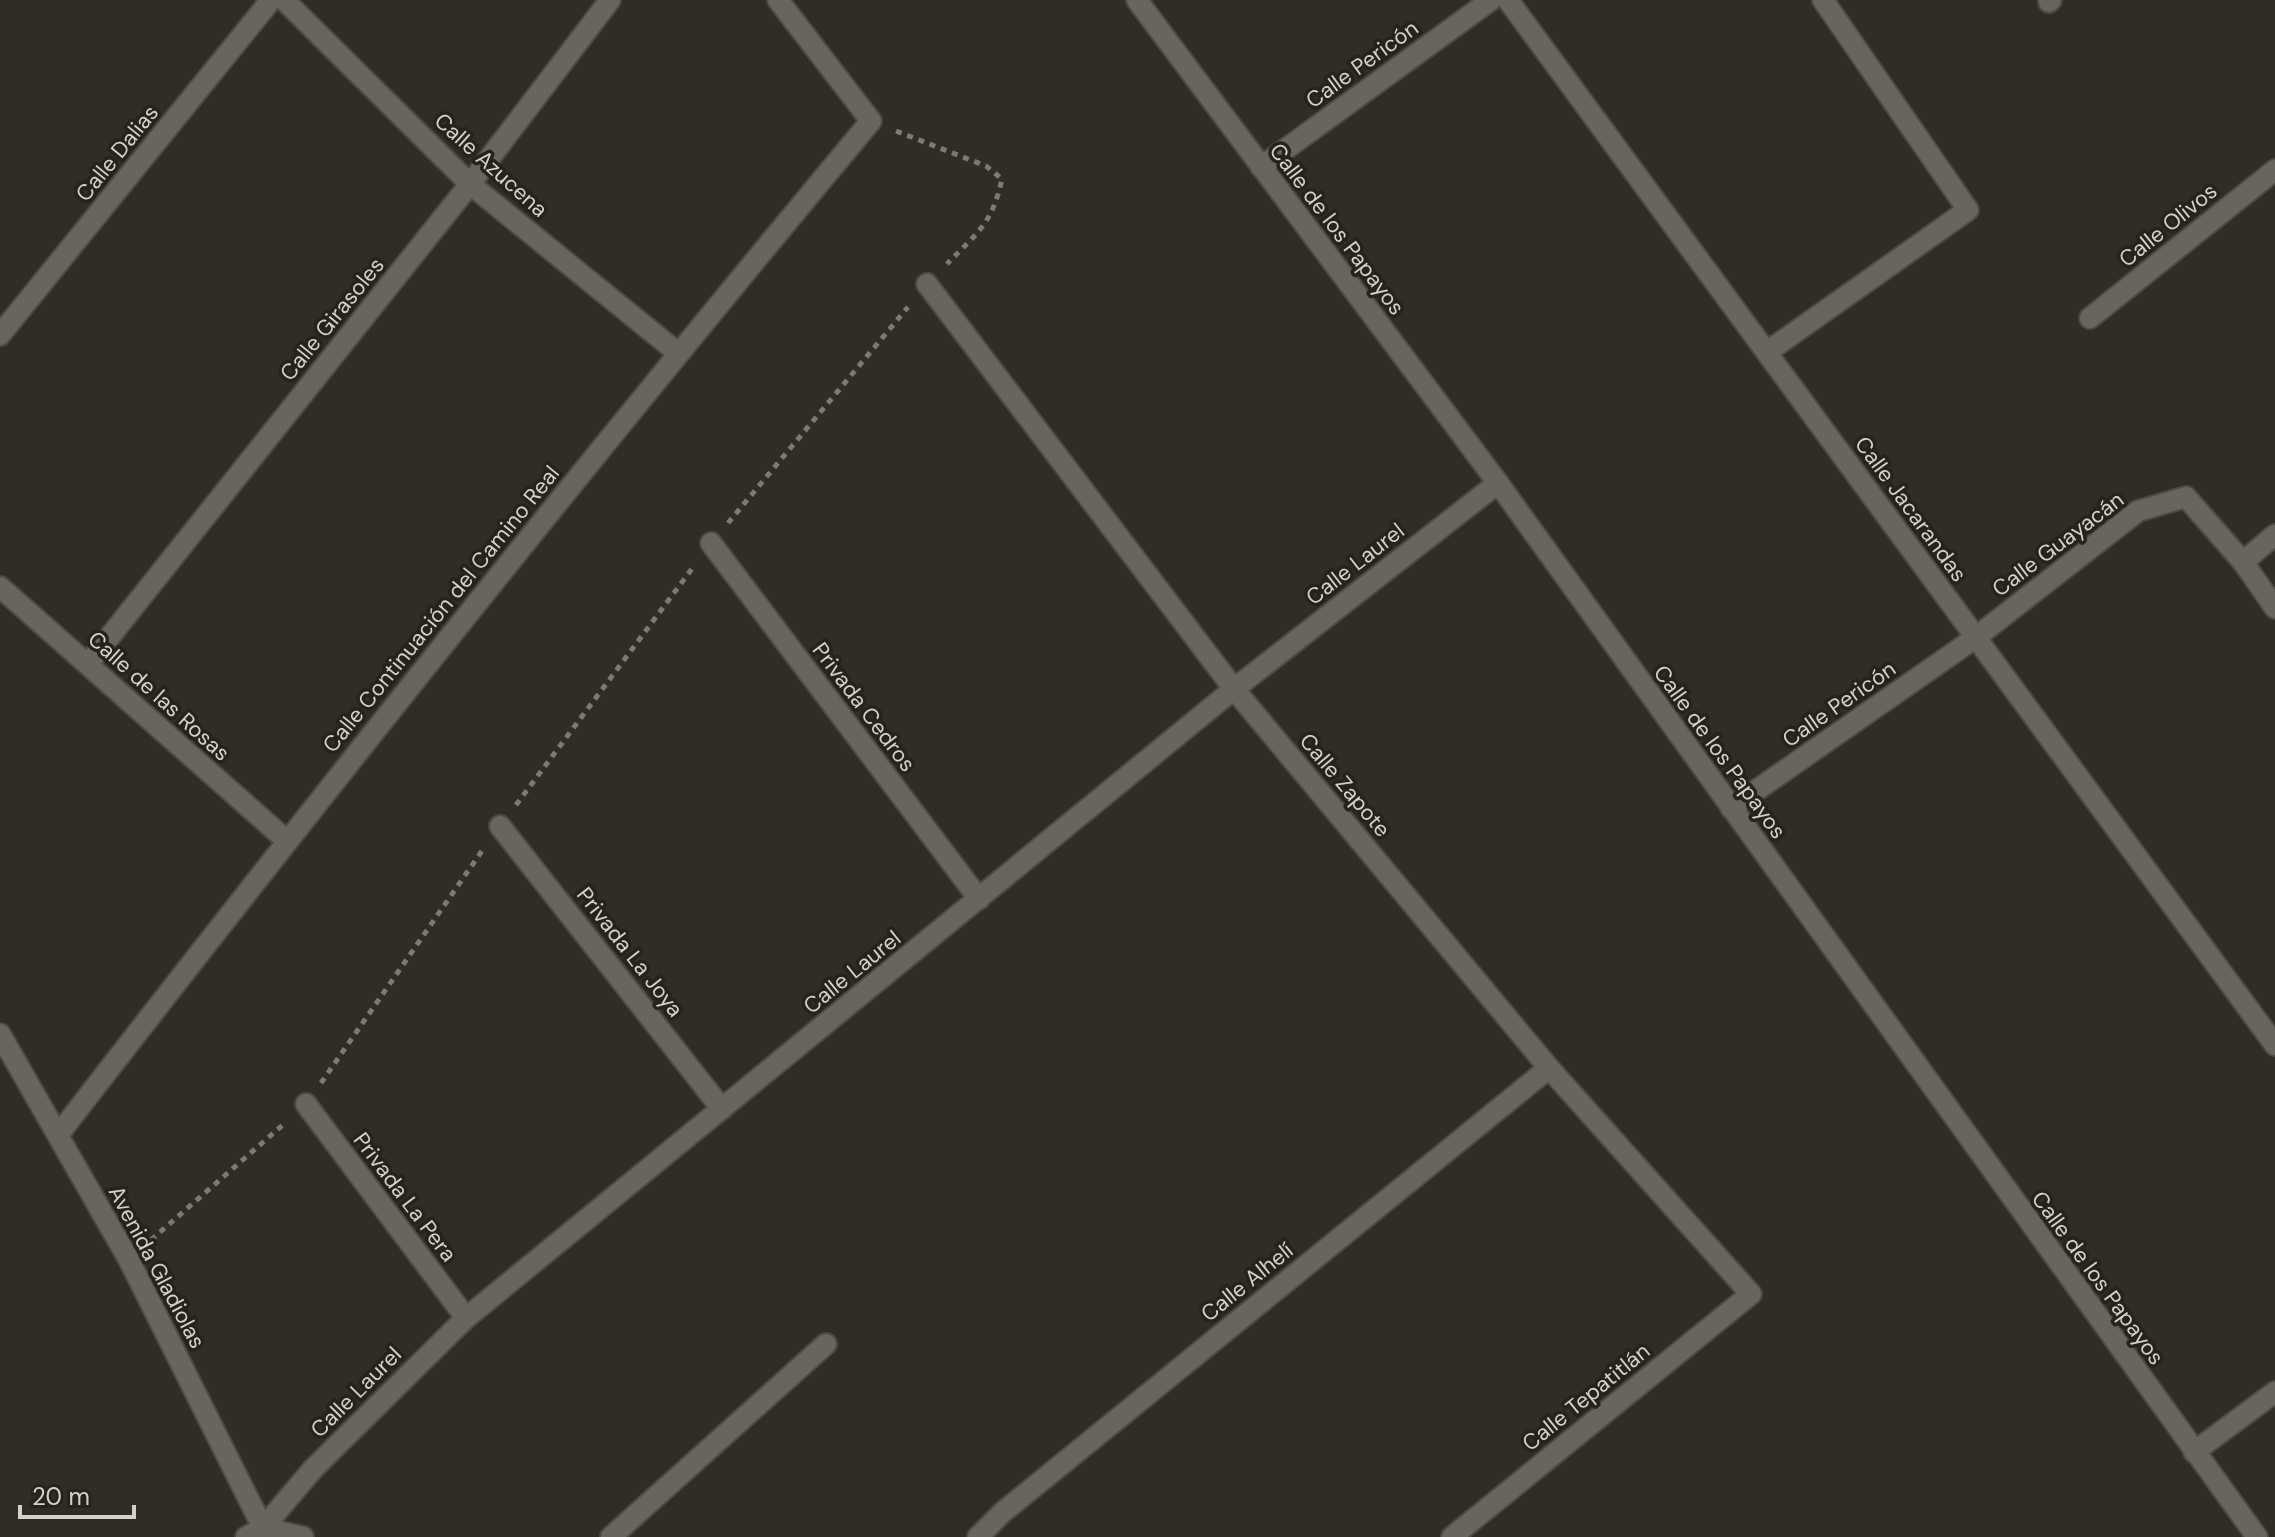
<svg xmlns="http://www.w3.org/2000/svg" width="2275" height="1537" viewBox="0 0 2275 1537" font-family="'DM Sans',sans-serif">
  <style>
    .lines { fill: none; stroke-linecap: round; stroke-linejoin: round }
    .minor-casing { stroke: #4d4a43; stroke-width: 24 }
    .tertiary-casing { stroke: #4d4a43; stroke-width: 24 }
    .path { stroke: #7e7a73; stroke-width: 5; stroke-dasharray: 6 6; stroke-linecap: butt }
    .minor { stroke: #69645c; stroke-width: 20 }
    .tertiary { stroke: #69645c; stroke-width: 20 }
    .labels { text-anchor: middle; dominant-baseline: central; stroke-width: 7; stroke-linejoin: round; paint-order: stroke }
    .street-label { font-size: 22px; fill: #d4d1cc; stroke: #27231c }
  </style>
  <rect width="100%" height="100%" fill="#312c25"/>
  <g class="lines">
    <defs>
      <g id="minor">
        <path d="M284,0L470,184L678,353"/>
        <path d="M1137,0L1498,483L2257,1537"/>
        <path d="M1508,0L2275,1045"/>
        <path d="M2049,2L2051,0"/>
        <path d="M1261,167L1491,0"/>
        <path d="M927,284L1234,689L1549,1068L1751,1294L1452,1537"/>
        <path d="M2090,318L2275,170"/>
        <path d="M0,335L271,0"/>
        <path d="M1767,352L1968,210L1823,0"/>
        <path d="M711,543L979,899"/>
        <path d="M2243,562L2275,535"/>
        <path d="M0,587L286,840"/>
        <path d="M88,664L470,184L610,0"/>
        <path d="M1731,808L1975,638L2138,511L2186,497L2243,562L2275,608"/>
        <path d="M500,826L722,1109"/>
        <path d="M0,1034L129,1260L263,1528L313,1469L466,1318L1234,689L1498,483"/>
        <path d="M306,1104L466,1318"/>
        <path d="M58,1135C323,793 593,454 871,121L778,0"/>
        <path d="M2194,1452L2275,1392"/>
        <path d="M611,1537L826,1344"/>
        <path d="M978,1537L1003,1512L1549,1068"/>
      </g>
      <path id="tertiary" d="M246,1537L263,1528L303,1537"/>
    </defs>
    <use href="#minor" class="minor-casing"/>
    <use href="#tertiary" class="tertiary-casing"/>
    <g class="path">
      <path d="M896,131L986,166L1002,179C992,224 978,232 947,264"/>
      <path d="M728,523L908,307"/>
      <path d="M516,805L694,566"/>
      <path d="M321,1083L484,848"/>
      <path d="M151,1240L285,1123"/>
    </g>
    <use href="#minor" class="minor"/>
    <use href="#tertiary" class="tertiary"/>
  </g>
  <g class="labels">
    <g class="street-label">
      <text transform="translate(1362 64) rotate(-36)">Calle Pericón</text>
      <text transform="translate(117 153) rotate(-51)">Calle Dalias</text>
      <text transform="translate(491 165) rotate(42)">Calle Azucena</text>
      <text transform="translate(2168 225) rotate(-39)">Calle Olivos</text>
      <text transform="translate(1337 229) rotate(53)">Calle de los Papayos</text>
      <text transform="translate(332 319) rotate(-51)">Calle Girasoles</text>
      <text transform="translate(1911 509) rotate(54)">Calle Jacarandas</text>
      <text transform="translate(2058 544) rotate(-37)">Calle Guayacán</text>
      <text transform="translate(1355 564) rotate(-38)">Calle Laurel</text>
      <text transform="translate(441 609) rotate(-51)">Calle Continuación del Camino Real</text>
      <text transform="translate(159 696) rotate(42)">Calle de las Rosas</text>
      <text transform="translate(1839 704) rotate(-35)">Calle Pericón</text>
      <text transform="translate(864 707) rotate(53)">Privada Cedros</text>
      <text transform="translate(1720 752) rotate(54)">Calle de los Papayos</text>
      <text transform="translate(1345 785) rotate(50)">Calle Zapote</text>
      <text transform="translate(630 952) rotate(52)">Privada La Joya</text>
      <text transform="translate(852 972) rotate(-39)">Calle Laurel</text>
      <text transform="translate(405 1197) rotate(53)">Privada La Pera</text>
      <text transform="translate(157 1267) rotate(62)">Avenida Gladiolas</text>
      <text transform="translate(2098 1278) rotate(54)">Calle de los Papayos</text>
      <text transform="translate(1247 1282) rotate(-39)">Calle Alhelí</text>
      <text transform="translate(356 1392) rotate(-45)">Calle Laurel</text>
      <text transform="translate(1586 1397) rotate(-39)">Calle Tepatitlán</text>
    </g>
  </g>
  <path d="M20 1505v12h114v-12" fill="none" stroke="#d4d1cc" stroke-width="4"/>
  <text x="32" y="1505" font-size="24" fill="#d4d1cc" stroke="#27231c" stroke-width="6" paint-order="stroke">20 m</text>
</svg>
